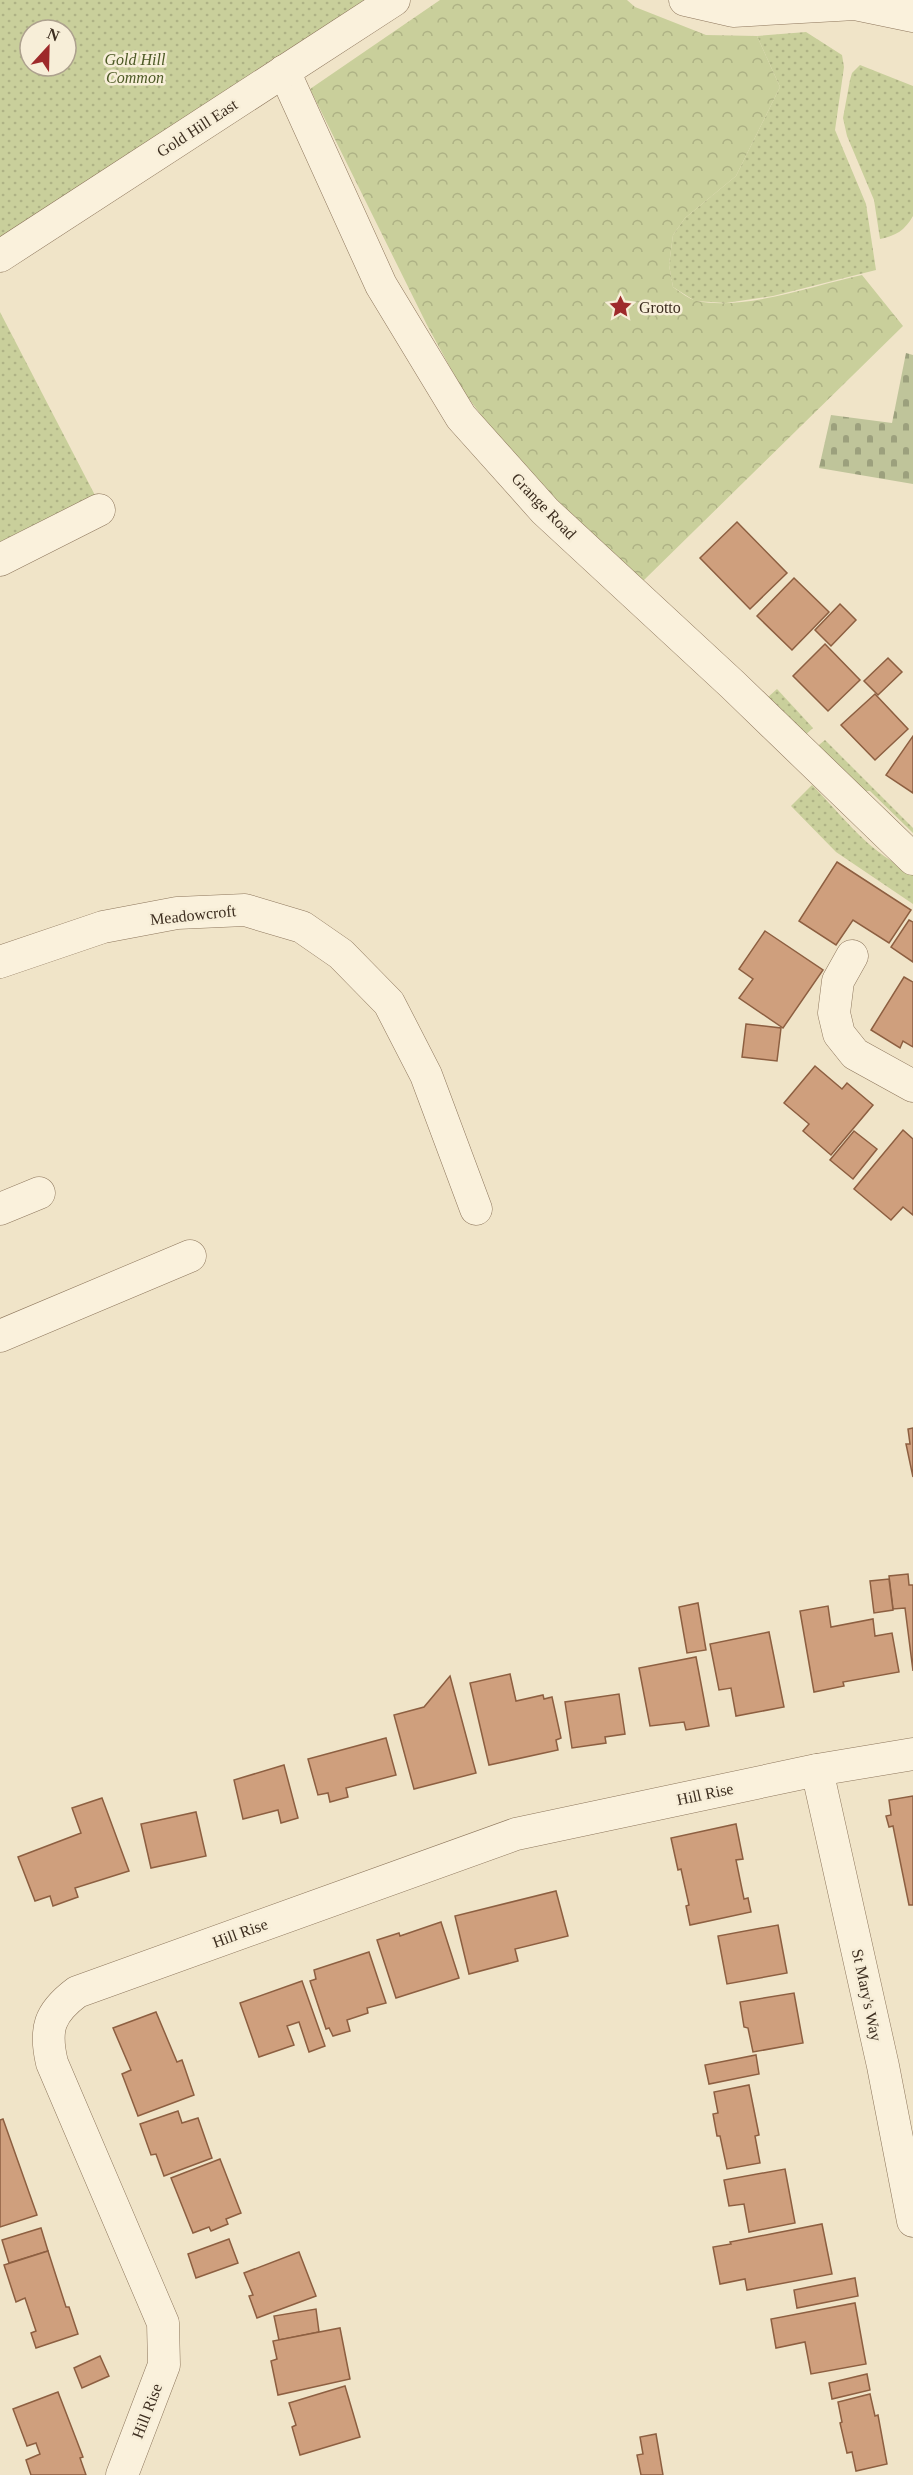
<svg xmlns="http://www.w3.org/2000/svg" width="913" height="2475" viewBox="0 0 913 2475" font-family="Georgia,serif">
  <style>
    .grass { fill: url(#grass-dots); fill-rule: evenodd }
    .forest { fill: url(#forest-crowns) }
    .cemetery { fill: url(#cemetery-stones) }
    .building { fill: #cf9f7d; stroke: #8d5f41; stroke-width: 1.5 }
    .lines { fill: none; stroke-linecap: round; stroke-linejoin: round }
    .street-casing { stroke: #8d765c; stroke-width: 33 }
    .street { stroke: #faf1dc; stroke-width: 32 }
    .labels { text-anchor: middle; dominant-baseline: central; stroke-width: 5; stroke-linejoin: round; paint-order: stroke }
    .park-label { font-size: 16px; font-style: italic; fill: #4d5a26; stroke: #f7eed8 }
    .street-label { font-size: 16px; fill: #3d2e20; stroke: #f7eed8 }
    .poi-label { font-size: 16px; fill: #3d2e20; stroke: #f7eed8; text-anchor: start }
  </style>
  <defs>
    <pattern id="grass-dots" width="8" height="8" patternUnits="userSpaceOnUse" patternTransform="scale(1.5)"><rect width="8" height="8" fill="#c9cf9b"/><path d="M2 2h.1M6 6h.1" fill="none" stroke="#aeb285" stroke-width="1.8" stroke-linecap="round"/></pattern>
    <pattern id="forest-crowns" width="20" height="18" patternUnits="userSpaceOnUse" patternTransform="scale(1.5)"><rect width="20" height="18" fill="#c9cf9b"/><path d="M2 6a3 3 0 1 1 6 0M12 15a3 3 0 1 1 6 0" fill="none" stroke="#aeb285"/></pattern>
    <pattern id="cemetery-stones" width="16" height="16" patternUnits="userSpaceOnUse" patternTransform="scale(1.5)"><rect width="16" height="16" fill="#bfc49a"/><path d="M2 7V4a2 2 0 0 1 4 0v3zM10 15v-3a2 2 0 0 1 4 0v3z" fill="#9ca07d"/></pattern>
  </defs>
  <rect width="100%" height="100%" fill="#f0e4c8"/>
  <g class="grass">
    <path d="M0,0H368L273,59L0,239ZM30,30H66V66H30Z"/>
    <path d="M806,32L842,55L844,67L835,130L866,204L876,270L773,296L726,303L695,301L673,287L669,265L673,235L685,218L736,176L780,87L757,36Z"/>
    <path d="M860,65L913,86V216C905,230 896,236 880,239L874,200L847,136L843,118L850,80L852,73Z"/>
    <path d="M0,312L99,503L0,553Z"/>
    <path d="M777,689L813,728L803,737L767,698Z"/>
    <path d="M825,740L913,828V833L870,791H856L814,749Z"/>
    <path d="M812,785C841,814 874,859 913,871V904L836,852L791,806Z"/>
  </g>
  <path class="forest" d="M440,0H627L635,7L706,35L757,36L780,87L736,176L685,218L673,235L669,265L673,287C680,292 689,299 697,301C744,311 815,285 862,275L903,326L643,581L531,481L463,391L427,325L310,89Z"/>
  <path class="cemetery" d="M906,353L913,355V484L819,468L831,415L892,423Z"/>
  <g class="building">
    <path d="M737,522L787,573L750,609L700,558Z"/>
    <path d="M794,578L829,612L792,650L757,616Z"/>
    <path d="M840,604L856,620L831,646L815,630Z"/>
    <path d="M825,644L860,680L828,711L793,676Z"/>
    <path d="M888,658L902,672L878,695L864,681Z"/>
    <path d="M875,694L908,729L875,760L841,725Z"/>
    <path d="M913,736V793L886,775Z"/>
    <path d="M837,862L911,910L889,943L853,920L836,945L799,921Z"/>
    <path d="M909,920L913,922V962L891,947Z"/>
    <path d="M765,931L823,970L783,1028L739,998L753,979L739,969Z"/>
    <path d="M904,977L913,982V1047L903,1041L900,1048L871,1030Z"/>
    <path d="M746,1024L781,1028L777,1061L742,1057Z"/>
    <path d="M815,1066L842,1089L847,1083L873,1105L831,1155L803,1131L809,1124L784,1103Z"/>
    <path d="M903,1130L913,1139V1215L903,1207L891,1220L854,1189Z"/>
    <path d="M854,1131L877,1149L853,1179L830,1160Z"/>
    <path d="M913,1428V1477L906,1444H910L908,1429Z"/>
    <path d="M908,1574L909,1585H913V1671L905,1608L893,1609L889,1576Z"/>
    <path d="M889,1579L893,1610L874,1613L870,1581Z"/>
    <path d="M698,1603L706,1650L687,1653L679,1607Z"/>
    <path d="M828,1606L831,1627L873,1619L875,1636L892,1633L899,1672L843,1682L844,1686L814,1692L800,1611Z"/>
    <path d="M769,1632L784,1707L736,1716L731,1688L719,1690L710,1644Z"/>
    <path d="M696,1657L709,1726L686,1730L684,1722L650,1726L639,1668Z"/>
    <path d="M510,1674L516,1701L543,1695L544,1699L552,1697L561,1738L556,1740L558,1750L489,1765L470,1683Z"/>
    <path d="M450,1676L476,1773L414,1789L394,1715L424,1707Z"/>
    <path d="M619,1694L625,1734L605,1737L606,1743L572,1748L565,1702Z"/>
    <path d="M386,1738L396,1775L346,1788L348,1797L330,1802L328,1793L318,1795L308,1759Z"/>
    <path d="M284,1765L298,1818L281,1823L278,1810L243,1819L234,1780Z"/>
    <path d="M913,1796V1905H909L893,1826L889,1827L886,1816L891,1815L889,1800Z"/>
    <path d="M102,1798L129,1871L75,1888L78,1897L53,1906L50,1896L35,1901L18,1857L81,1833L72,1808Z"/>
    <path d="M196,1812L206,1856L151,1868L141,1824Z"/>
    <path d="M736,1824L743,1859L736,1860L744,1899L748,1898L751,1912L690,1925L686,1906L689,1905L681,1869L678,1870L671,1838Z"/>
    <path d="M556,1891L568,1936L515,1949L518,1961L469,1974L455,1916Z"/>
    <path d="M441,1922L459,1978L396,1998L377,1940L399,1933L400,1936Z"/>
    <path d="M778,1925L787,1973L727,1984L718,1936Z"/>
    <path d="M369,1952L386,2003L367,2008L368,2013L347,2020L350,2031L333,2036L329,2028L326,2029L310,1981L316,1979L314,1970Z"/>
    <path d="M302,1981L325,2046L309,2052L299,2022L287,2026L294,2045L259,2057L240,2003Z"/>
    <path d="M794,1993L803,2043L753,2052L748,2028L744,2027L740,2002Z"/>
    <path d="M156,2012L177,2062L182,2060L194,2095L138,2116L122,2074L131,2070L113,2028Z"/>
    <path d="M756,2055L759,2074L709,2084L705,2065Z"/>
    <path d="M749,2085L759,2135L755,2136L760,2163L727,2169L720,2136H717L713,2114L718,2113L714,2092Z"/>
    <path d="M178,2111L182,2123L198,2118L212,2158L164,2176L156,2154L151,2155L140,2124Z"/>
    <path d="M3,2119L37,2215L0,2227V2120Z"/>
    <path d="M220,2159L241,2213L226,2219L228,2224L211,2231L209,2227L193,2233L171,2178Z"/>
    <path d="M785,2169L795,2223L749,2232L744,2204L729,2206L724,2180Z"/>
    <path d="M822,2224L832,2274L747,2290L745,2279L720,2284L713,2247L731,2244L730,2242Z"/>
    <path d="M41,2228L48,2251L9,2263L2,2240Z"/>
    <path d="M229,2239L238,2263L196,2278L188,2254Z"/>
    <path d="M48,2251L66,2307H69L78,2334L36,2348L31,2333L36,2331L25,2298L16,2302L4,2265Z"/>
    <path d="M299,2252L316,2296L257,2318L249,2296L253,2295L244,2273Z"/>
    <path d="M855,2278L858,2296L797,2308L794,2290Z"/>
    <path d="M855,2303L866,2364L811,2374L805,2342L776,2348L771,2319Z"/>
    <path d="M316,2309L319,2332L279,2340L274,2316Z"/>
    <path d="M340,2328L350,2379L278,2395L271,2361L277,2359L273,2341Z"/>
    <path d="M100,2356L109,2376L82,2388L74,2368Z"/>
    <path d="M867,2374L870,2390L832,2399L829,2383Z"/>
    <path d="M345,2386L360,2437L300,2455L292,2427L296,2425L289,2403Z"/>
    <path d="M58,2392L83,2457L80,2458L86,2475H31L26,2460L40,2454L36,2443L27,2446L13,2409Z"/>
    <path d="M870,2394L875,2416L878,2415L887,2464L856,2471L852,2452L847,2453L840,2423L842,2422L838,2402Z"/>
    <path d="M656,2434L663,2475H641L637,2455L643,2454L640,2437Z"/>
  </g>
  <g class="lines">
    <defs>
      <g id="street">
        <path d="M685,0L733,11L855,4L913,16"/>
        <path d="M284,71L381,285L461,417L545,511L733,685L913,859"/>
        <path d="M0,256L394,0"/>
        <path d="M0,560L99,510"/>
        <path d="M852,956L838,981L834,1013L839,1034L855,1054L913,1086"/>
        <path d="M0,962L103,927L177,913L245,910L302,927L341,954L389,1003L426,1075L476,1209"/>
        <path d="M0,1209L39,1193"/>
        <path d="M0,1336L190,1256"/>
        <path d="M817,1770L883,2066L913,2221"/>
        <path d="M122,2475L164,2365L163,2323L52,2063C44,2029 49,2013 77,1992L516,1834L817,1770L913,1754"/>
      </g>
    </defs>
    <use href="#street" class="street-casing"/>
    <use href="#street" class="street"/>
  </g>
  <defs>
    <symbol id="sight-bare" viewBox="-9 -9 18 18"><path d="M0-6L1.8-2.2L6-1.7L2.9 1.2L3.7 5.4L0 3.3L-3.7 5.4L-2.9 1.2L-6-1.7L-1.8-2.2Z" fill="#9e2a2b" stroke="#f7eed8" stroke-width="2.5" paint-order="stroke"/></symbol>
  </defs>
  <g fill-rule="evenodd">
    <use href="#sight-bare" x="604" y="290" width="33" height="33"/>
  </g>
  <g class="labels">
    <g class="park-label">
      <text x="135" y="59">Gold Hill<tspan x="135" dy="18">Common</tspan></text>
    </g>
    <g class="street-label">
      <text transform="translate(197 128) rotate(-33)">Gold Hill East</text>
      <text transform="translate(544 506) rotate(46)">Grange Road</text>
      <text transform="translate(193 915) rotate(-6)">Meadowcroft</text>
      <text transform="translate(705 1794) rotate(-12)">Hill Rise</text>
      <text transform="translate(240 1933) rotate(-20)">Hill Rise</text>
      <text transform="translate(867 1995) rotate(78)">St Mary's Way</text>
      <text transform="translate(147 2411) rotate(-69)">Hill Rise</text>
    </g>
    <g class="poi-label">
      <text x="639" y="307">Grotto</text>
    </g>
  </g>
  <g transform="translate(48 48) rotate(22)"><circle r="28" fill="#f7eed8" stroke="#ada18e" stroke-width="1.5"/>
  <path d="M0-4.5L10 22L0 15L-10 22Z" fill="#9e2a2b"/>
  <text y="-9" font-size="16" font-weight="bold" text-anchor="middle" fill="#3d2e20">N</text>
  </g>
</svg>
